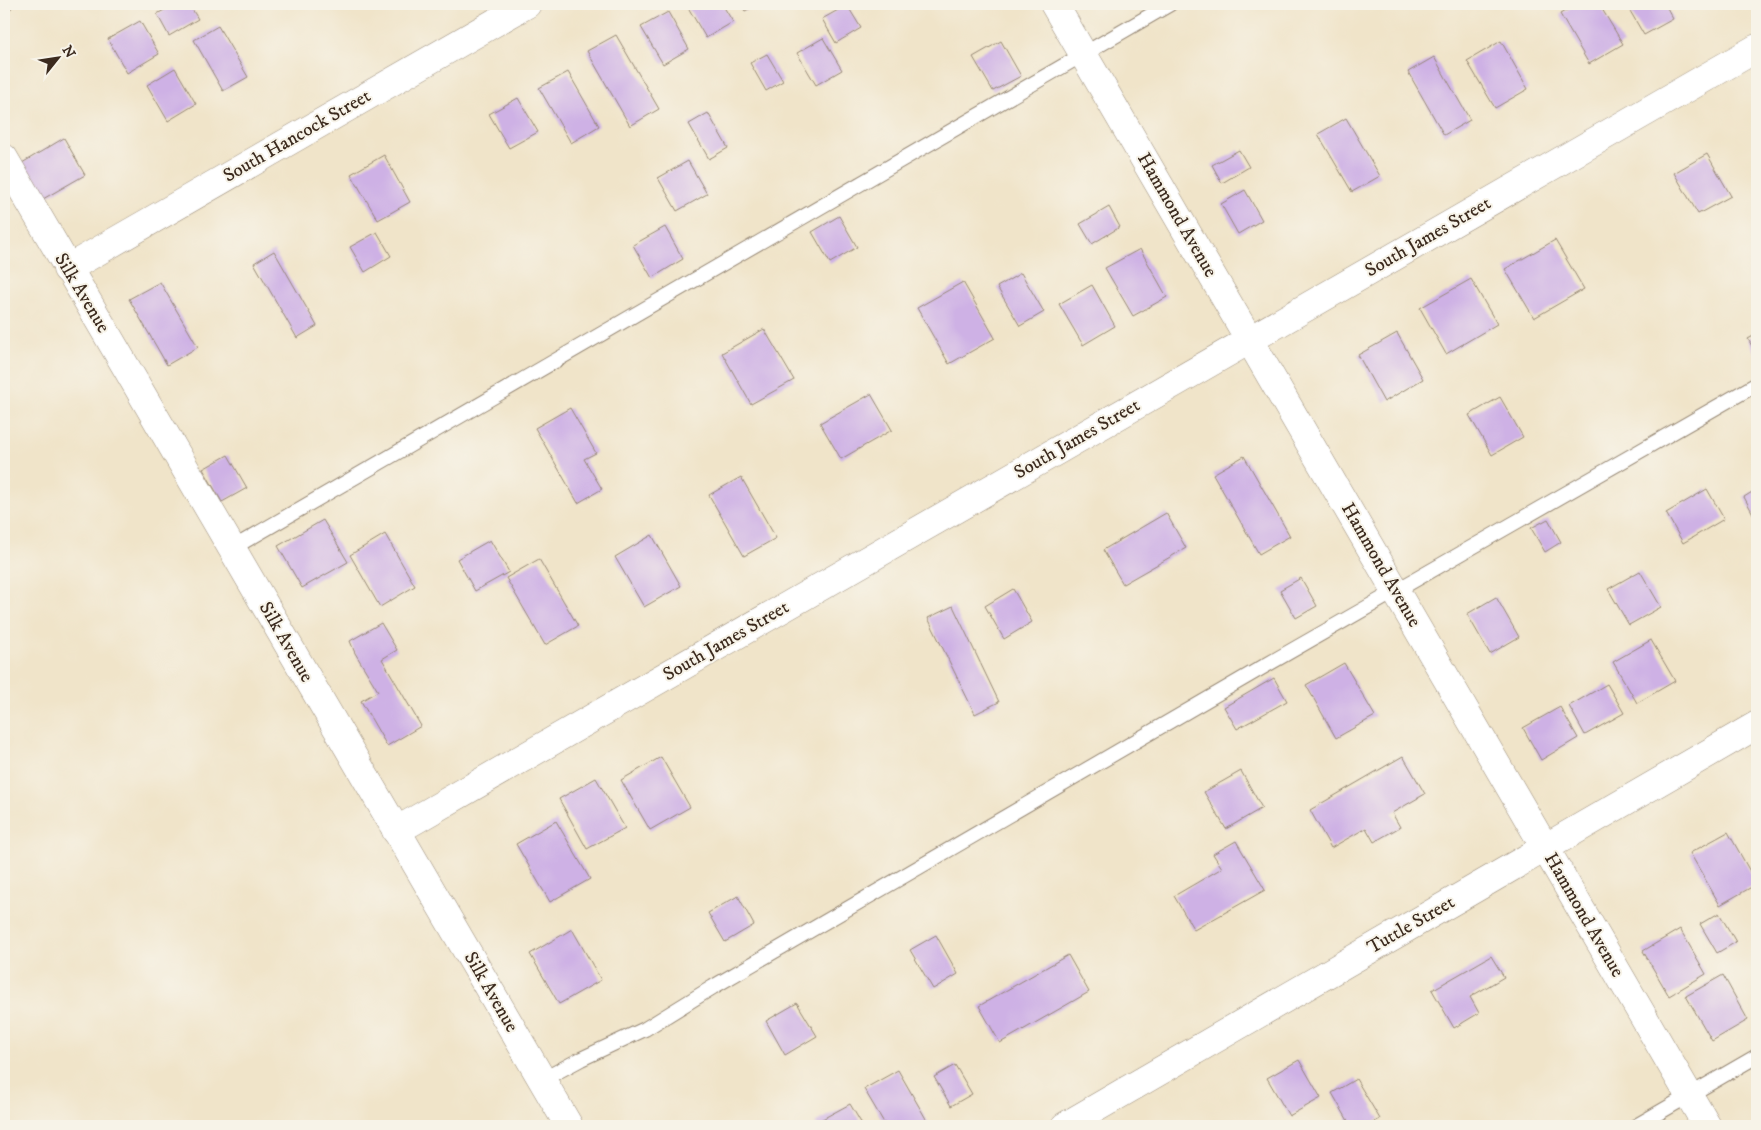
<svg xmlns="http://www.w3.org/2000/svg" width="1761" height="1130" viewBox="0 0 1761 1130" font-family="'IM FELL DW Pica',serif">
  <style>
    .building { fill: #ceb1e5 }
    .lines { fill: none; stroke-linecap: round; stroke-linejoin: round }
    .lane-casing { stroke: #968774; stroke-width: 16 }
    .street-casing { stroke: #968774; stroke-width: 29 }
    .lane { stroke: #fff; stroke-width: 14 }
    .street { stroke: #fff; stroke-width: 28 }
    .labels { text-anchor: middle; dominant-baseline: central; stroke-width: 4; stroke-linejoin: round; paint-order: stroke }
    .street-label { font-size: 19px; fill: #3b2a1e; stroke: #f7f3e8 }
  </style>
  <rect width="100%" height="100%" fill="#f7f3e8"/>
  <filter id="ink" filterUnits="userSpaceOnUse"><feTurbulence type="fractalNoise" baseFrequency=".02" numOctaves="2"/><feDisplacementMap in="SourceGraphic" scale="10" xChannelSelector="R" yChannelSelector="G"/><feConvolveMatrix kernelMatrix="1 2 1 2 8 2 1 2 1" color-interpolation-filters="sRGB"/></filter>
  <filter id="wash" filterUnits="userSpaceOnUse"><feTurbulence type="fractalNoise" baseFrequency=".0096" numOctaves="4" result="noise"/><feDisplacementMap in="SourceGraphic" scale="20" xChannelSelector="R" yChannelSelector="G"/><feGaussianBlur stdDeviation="1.12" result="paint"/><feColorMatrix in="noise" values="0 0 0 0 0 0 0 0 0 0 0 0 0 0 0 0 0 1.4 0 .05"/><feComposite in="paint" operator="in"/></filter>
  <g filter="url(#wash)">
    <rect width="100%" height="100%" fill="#f0e4c9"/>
    <g id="blocks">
      <g class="building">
        <path d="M175,4H189L198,19L169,36L157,14Z"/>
        <path d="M686,4H722L733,22L706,38Z"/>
        <path d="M740,4H758L745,11Z"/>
        <path d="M1577,4H1599L1623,44L1589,64L1560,14Z"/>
        <path d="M1626,4H1665L1673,19L1644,35Z"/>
        <path d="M847,5L861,28L836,43L822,19Z"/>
        <path d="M668,12L689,49L663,64L641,27Z"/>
        <path d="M140,21L159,54L127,73L108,39Z"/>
        <path d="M218,26L248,77L223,91L194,40Z"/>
        <path d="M616,35L659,109L630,126L587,51Z"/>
        <path d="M823,38L842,70L816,85L797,53Z"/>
        <path d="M1001,41L1021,76L993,91L973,57Z"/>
        <path d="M1501,41L1528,89L1495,108L1467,61Z"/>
        <path d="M767,54L783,81L766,91L750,63Z"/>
        <path d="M1434,57L1470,120L1444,135L1408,72Z"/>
        <path d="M175,68L196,104L168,121L147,85Z"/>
        <path d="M568,72L599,126L571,143L539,88Z"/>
        <path d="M518,98L538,132L509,148L489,114Z"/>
        <path d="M708,113L728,148L709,159L689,124Z"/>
        <path d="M1346,118L1380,176L1352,192L1318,134Z"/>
        <path d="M64,138L85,175L43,199L22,163Z"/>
        <path d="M1239,150L1249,167L1222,183L1212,165Z"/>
        <path d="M1707,154L1731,196L1698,214L1674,173Z"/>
        <path d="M384,155L410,202L378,220L351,174Z"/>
        <path d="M688,161L707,194L677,211L658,178Z"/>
        <path d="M1245,190L1262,220L1238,234L1221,204Z"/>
        <path d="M1109,207L1120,227L1092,244L1080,224Z"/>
        <path d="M839,216L857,247L830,263L812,232Z"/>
        <path d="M665,227L683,259L652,278L633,245Z"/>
        <path d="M377,232L391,256L365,272L350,247Z"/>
        <path d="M1555,240L1584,289L1534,318L1505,269Z"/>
        <path d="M1140,249L1167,297L1133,316L1105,268Z"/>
        <path d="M274,251L317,326L297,338L254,263Z"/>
        <path d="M1021,273L1044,312L1020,326L997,287Z"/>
        <path d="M1471,279L1497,324L1446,354L1420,308Z"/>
        <path d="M160,282L198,347L167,365L129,299Z"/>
        <path d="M963,282L995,338L949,364L917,308Z"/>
        <path d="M1092,285L1115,326L1083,345L1059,304Z"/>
        <path d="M764,329L794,380L751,404L722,353Z"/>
        <path d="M1397,333L1423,379L1384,402L1358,355Z"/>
        <path d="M1757,334V355L1748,339Z"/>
        <path d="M871,394L892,430L841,459L820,423Z"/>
        <path d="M1500,397L1523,437L1492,455L1469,415Z"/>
        <path d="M570,408L596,453L584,459L602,489L578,503L535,428Z"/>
        <path d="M228,455L247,488L222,502L203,469Z"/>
        <path d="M1244,456L1290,536L1259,554L1213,474Z"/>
        <path d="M741,477L776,538L744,556L709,495Z"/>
        <path d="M1707,489L1724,519L1683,543L1666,513Z"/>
        <path d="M1757,489V521L1744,497Z"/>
        <path d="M1166,513L1186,548L1123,584L1103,550Z"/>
        <path d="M1548,519L1561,542L1545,552L1531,528Z"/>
        <path d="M323,520L348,562L302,588L278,546Z"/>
        <path d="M385,534L415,586L380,607L350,555Z"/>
        <path d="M652,535L681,586L644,607L615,557Z"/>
        <path d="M490,540L509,572L475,591L457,559Z"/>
        <path d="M539,559L578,626L545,645L506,578Z"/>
        <path d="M1640,571L1661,607L1629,625L1608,589Z"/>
        <path d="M1301,578L1317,606L1296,618L1280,590Z"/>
        <path d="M1013,589L1032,622L1004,639L985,606Z"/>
        <path d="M1496,597L1519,637L1490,654L1467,614Z"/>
        <path d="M953,606L999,702L975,714L928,618Z"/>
        <path d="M381,623L397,650L382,659L421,726L387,746L361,701L378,691L355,653L350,641Z"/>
        <path d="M1651,640L1675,681L1637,703L1613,662Z"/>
        <path d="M1344,663L1375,716L1336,738L1306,685Z"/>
        <path d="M1274,678L1287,701L1237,729L1224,707Z"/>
        <path d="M1607,684L1624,713L1585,735L1569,706Z"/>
        <path d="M1560,707L1578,738L1541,760L1523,728Z"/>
        <path d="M1403,756L1425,794L1392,813L1400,827L1374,842L1366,828L1331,848L1310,810Z"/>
        <path d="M661,757L690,807L650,830L621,780Z"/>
        <path d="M1241,771L1262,808L1226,829L1204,792Z"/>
        <path d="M596,778L625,828L587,849L559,799Z"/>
        <path d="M556,821L590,879L550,902L516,844Z"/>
        <path d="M1728,832L1757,884L1720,905L1690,853Z"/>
        <path d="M1236,841L1265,890L1194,930L1174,896L1222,868L1213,854Z"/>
        <path d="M738,896L754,925L725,942L708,913Z"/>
        <path d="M1719,913L1736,942L1717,953L1700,924Z"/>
        <path d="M572,929L601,980L559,1004L530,954Z"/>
        <path d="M1680,929L1706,974L1669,996L1643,951Z"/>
        <path d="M936,935L958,974L933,989L910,950Z"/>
        <path d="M1068,955L1089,992L1000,1043L979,1006Z"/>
        <path d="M1491,956L1504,977L1470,997L1479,1013L1454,1028L1432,990Z"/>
        <path d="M1723,975L1748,1020L1712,1041L1686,996Z"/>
        <path d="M797,1003L817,1036L785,1055L766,1021Z"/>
        <path d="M1299,1060L1321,1098L1289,1116L1267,1078Z"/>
        <path d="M955,1065L972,1094L951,1106L934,1077Z"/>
        <path d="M898,1070L929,1124L924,1126H886L864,1089Z"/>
        <path d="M1356,1079L1380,1119L1367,1126H1351L1332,1093Z"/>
        <path d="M850,1104L863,1126H817L815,1123Z"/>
      </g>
    </g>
  </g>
  <g filter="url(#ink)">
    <use href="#blocks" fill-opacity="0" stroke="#968774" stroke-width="1"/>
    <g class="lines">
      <defs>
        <g id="lane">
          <path d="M4,5L5,4"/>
          <path d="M231,549L1170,4"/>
          <path d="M542,1080L581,1059L645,1029L713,987L1263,667L1757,384"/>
          <path d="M1636,1126L1757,1056"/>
        </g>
        <g id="street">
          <path d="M1054,4L1707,1126"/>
          <path d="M4,158L569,1126"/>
          <path d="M67,269L527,4"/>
          <path d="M396,831L1757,48"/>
          <path d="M1065,1126L1757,725"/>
        </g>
      </defs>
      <use href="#lane" class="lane-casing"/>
      <use href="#street" class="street-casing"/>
      <use href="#lane" class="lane"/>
      <use href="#street" class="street"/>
    </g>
  </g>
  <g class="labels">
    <g class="street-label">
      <text transform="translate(297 136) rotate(-30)">South Hancock Street</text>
      <text transform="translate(1177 215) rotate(60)">Hammond Avenue</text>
      <text transform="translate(1428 237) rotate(-30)">South James Street</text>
      <text transform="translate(82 293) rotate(59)">Silk Avenue</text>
      <text transform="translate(1077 439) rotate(-30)">South James Street</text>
      <text transform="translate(1381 565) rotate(60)">Hammond Avenue</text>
      <text transform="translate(726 641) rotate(-30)">South James Street</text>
      <text transform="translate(286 642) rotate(60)">Silk Avenue</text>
      <text transform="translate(1584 915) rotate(60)">Hammond Avenue</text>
      <text transform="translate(1411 925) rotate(-30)">Tuttle Street</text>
      <text transform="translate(491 992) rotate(60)">Silk Avenue</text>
    </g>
  </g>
  <rect width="1761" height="1130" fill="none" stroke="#f7f3e8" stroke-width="20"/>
  <g transform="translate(58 58) rotate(60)" stroke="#f7f3e8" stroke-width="4" paint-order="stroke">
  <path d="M0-4L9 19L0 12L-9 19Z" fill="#3b2a1e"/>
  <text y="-8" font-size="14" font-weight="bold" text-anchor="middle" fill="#3b2a1e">N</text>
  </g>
</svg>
